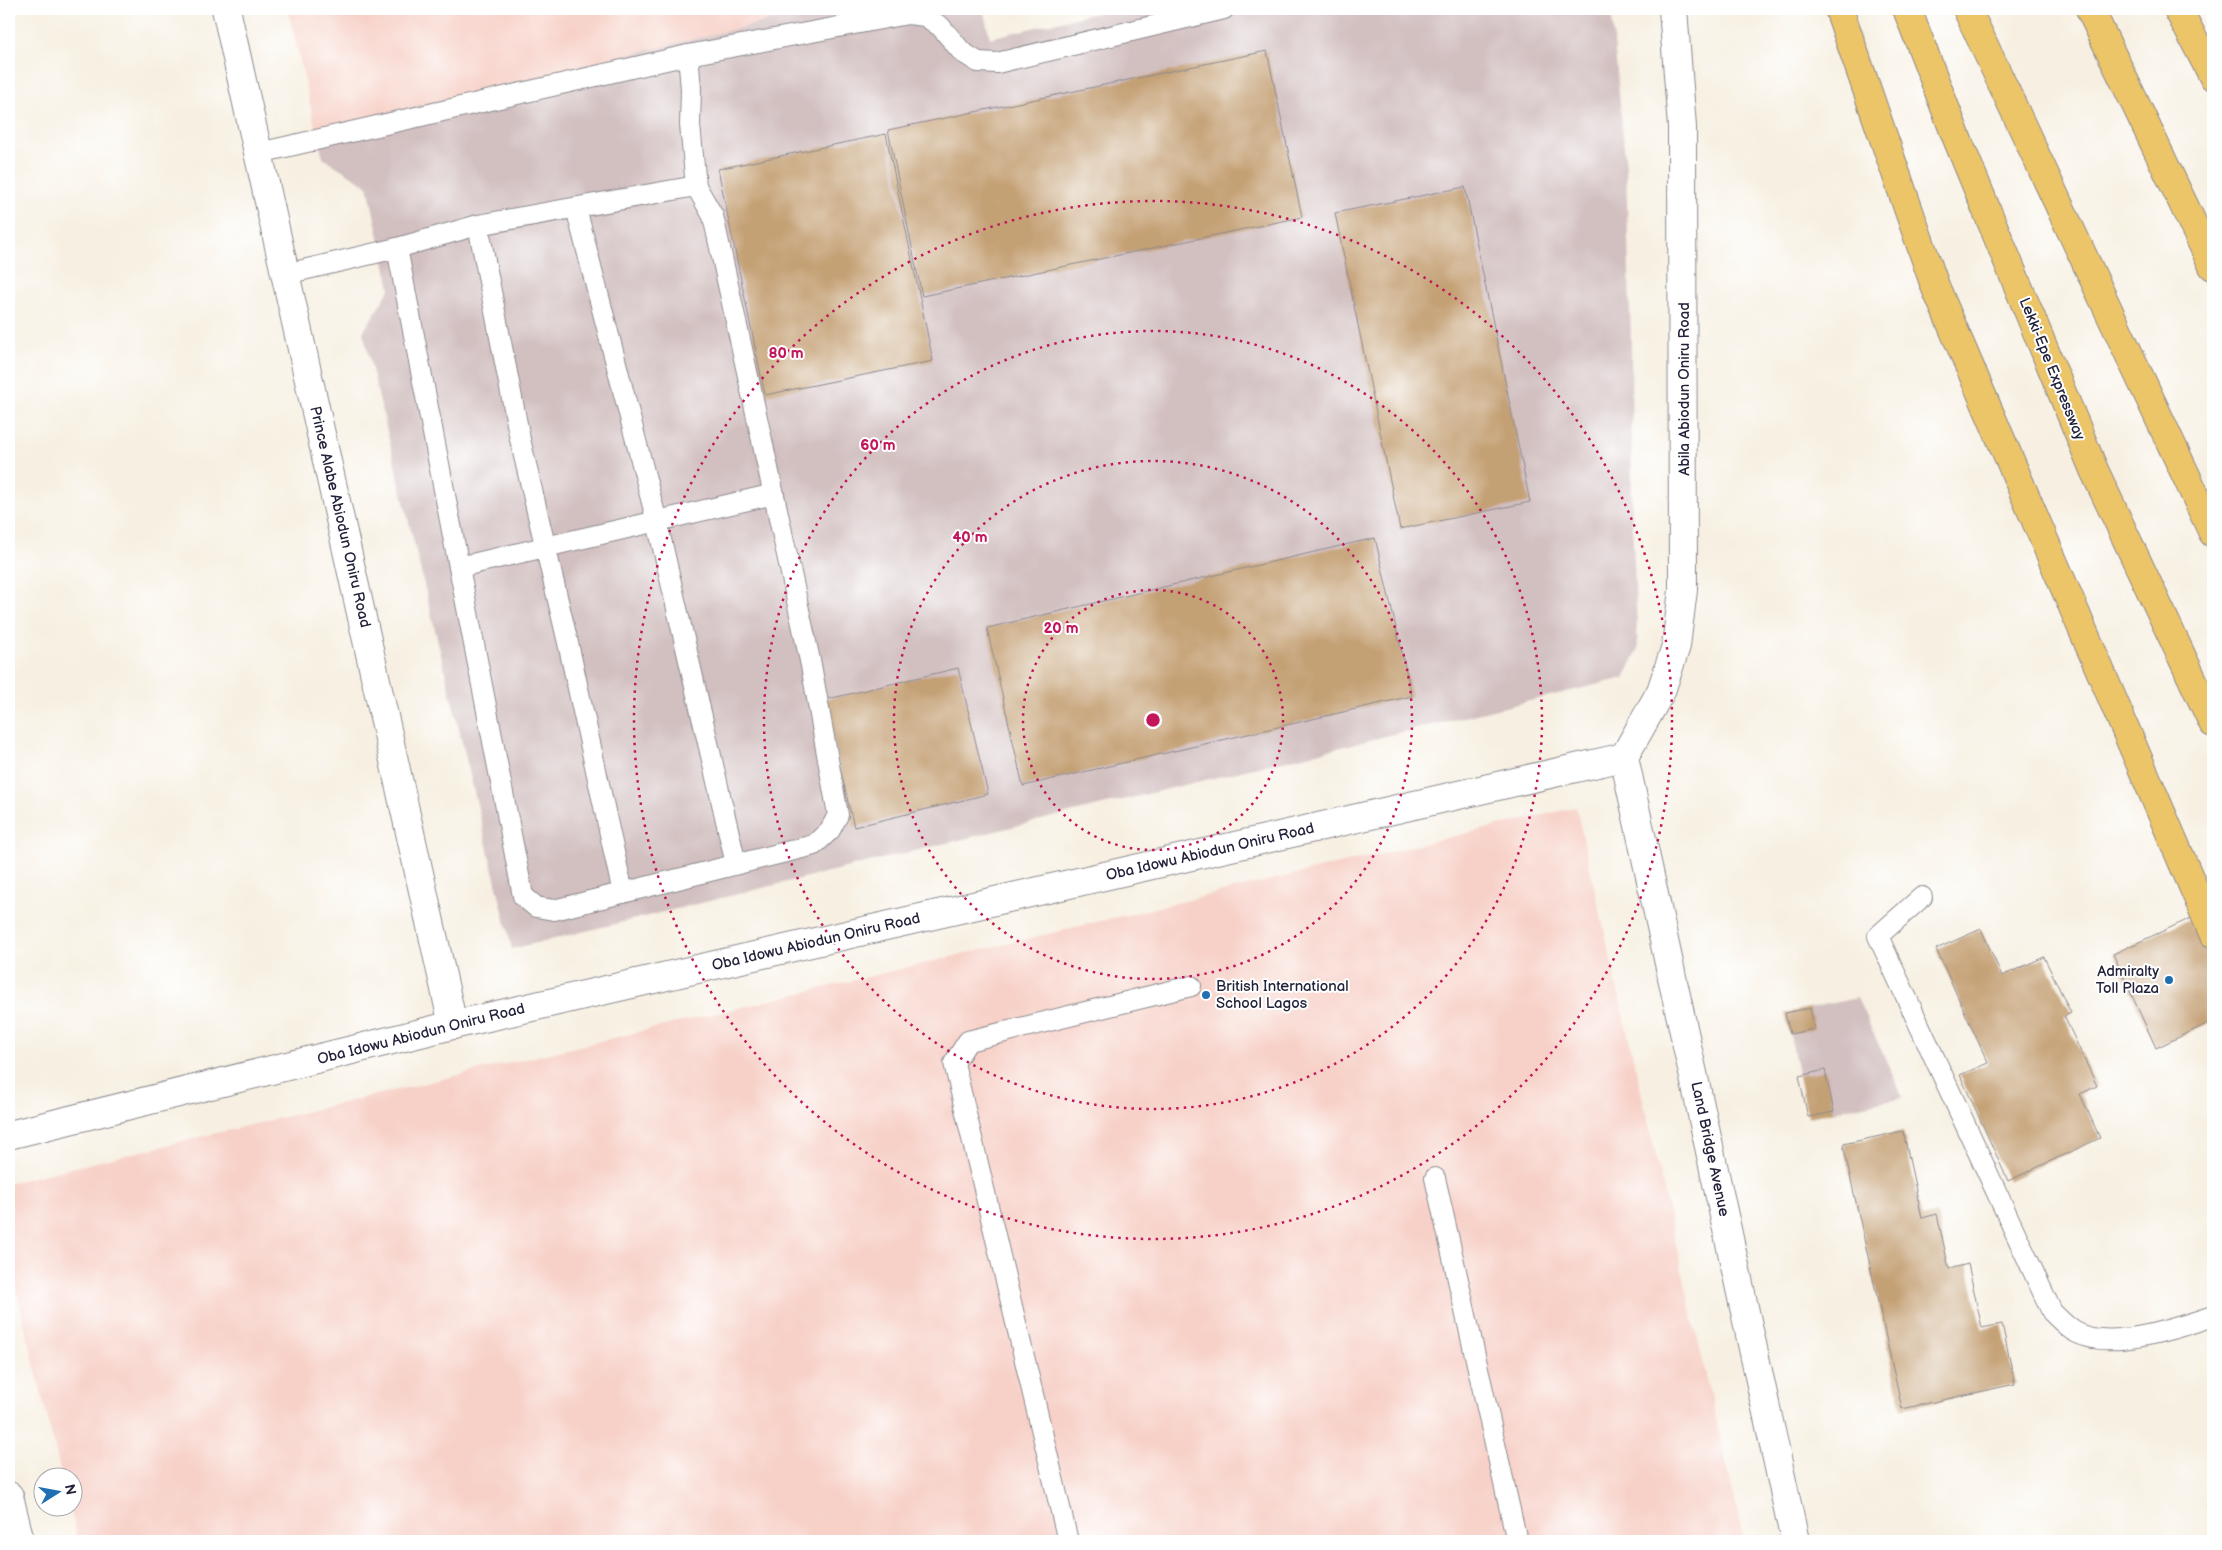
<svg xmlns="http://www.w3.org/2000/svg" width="2222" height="1550" viewBox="0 0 2222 1550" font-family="'Balsamiq Sans',sans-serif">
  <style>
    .built { fill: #f7d1c8 }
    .industrial { fill: #d2bfc0 }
    .building { fill: #c4a074 }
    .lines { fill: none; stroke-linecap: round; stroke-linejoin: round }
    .lane-casing { stroke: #8c898e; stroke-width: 22 }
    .street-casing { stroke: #8c898e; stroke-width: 30 }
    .highway-casing { stroke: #8c898e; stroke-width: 30 }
    .lane { stroke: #fff; stroke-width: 20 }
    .street { stroke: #fff; stroke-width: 28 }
    .highway { stroke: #edc569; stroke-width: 28 }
    .ring { fill: none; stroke: #c2185b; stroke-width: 2.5; stroke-dasharray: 2.5 5 }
    .poi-dot { fill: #1f6fb2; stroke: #fff; stroke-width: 2 }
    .labels { text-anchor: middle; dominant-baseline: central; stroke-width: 4; stroke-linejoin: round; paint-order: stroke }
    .street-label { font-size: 15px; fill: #22223b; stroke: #fff }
    .poi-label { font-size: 15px; fill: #22223b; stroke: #fff; text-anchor: end }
    .centre { fill: #c2185b; stroke: #fff; stroke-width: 2.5 }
    .ring-label { font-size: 15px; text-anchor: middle; font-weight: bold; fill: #c2185b; stroke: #fff; stroke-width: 4; stroke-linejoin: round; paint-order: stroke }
  </style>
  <rect width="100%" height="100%" fill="#fff"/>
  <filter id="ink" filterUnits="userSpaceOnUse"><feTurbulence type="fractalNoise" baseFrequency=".02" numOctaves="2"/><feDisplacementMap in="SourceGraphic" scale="10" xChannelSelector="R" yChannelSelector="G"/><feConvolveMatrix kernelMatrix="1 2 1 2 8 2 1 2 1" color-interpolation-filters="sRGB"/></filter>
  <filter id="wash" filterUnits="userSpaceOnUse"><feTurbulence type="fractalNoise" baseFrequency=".0096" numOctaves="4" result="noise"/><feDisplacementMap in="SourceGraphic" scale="20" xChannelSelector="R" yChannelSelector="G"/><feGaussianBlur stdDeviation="1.12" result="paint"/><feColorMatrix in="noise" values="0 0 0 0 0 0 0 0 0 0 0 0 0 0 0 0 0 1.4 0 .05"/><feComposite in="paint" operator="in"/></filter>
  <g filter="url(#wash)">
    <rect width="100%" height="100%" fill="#f7f0e2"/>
    <g class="built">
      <path d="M288,9H818L316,130Z"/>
      <path d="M1576,807L1744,1541H78L70,1508H72V1478L62,1477L9,1262V1183Z"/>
    </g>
    <g class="industrial">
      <path d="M818,9H983L990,38L1112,9H1611L1626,167L1631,340L1632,521L1638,650L1624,678L512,949L363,332L390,289L368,186L323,158L316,130Z"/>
      <path d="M1857,998L1903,1097L1808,1117L1785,1013Z"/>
    </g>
    <g id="blocks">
      <g class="building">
        <path d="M1267,51L1302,217L922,296L888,130Z"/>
        <path d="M886,134L933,361L765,395L718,169Z"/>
        <path d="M1465,187L1530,502L1400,529L1335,213Z"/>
        <path d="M1375,538L1412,696L1023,786L987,628Z"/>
        <path d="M958,668L988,794L854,827L824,700Z"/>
        <path d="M2213,908V1021L2156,1048L2113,954Z"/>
        <path d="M1981,929L2002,976L2044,957L2071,1013L2064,1016L2097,1086L2080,1094L2100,1138L2008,1181L1960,1075L1988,1063L1936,949Z"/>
        <path d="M1810,1008L1814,1029L1790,1034L1785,1013Z"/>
        <path d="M1825,1070L1834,1112L1808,1117L1799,1076Z"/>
        <path d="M1903,1131L1922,1218L1937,1214L1949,1269L1968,1264L1982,1328L2002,1324L2015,1384L1902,1409L1843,1144Z"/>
      </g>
    </g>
  </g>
  <g filter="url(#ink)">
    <use href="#blocks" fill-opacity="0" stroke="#8c898e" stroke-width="1"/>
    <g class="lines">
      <defs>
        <g id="lane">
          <path d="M259,153L688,55"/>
          <path d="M696,186L690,125L691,89L688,55L908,14L925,16L941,27L962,52L978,62L997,63L1224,9"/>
          <path d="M576,208L657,522L736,864"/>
          <path d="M478,225L520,439L568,643L623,893"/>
          <path d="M286,274L397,248L478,225L696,186L713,216L811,665L838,815L830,830L814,845L554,910L536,907L523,896L397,248"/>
          <path d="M459,567L774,494"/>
          <path d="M1922,897L1878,936L2052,1312C2058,1318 2065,1325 2072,1330C2106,1353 2177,1328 2213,1316"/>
          <path d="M1435,1178L1517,1541"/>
          <path d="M1068,1541L954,1063L968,1041L1191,986"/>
        </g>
        <g id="street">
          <path d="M226,9L453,1025"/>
          <path d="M1624,757L1795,1541"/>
          <path d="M1624,757L1661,691L1676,646L1683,590L1682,127L1673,9"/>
          <path d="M9,1135L453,1025L1624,757"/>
          <path d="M9,1496L20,1541"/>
        </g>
        <g id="highway">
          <path d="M1839,9L1935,286L2213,933"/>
          <path d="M1907,9L1956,136L2094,470L2213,723"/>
          <path d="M1967,9L2213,533"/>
          <path d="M2090,9L2213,266"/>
          <path d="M2178,9L2213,76"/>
        </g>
      </defs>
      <use href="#lane" class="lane-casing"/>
      <use href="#street" class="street-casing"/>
      <use href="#highway" class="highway-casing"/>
      <use href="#lane" class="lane"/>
      <use href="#street" class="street"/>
      <use href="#highway" class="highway"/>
    </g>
  </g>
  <g class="ring">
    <circle cx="1153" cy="720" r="130"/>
    <circle cx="1153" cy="720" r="259"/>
    <circle cx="1153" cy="720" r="389"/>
    <circle cx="1153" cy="720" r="519"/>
  </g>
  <g class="poi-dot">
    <circle cx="2169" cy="980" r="5"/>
    <circle cx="1206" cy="995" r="5"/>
  </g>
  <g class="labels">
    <g class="street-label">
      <text transform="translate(2052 369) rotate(68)">Lekki-Epe Expressway</text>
      <text transform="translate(1684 389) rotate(-90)">Abila Abiodun Oniru Road</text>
      <text transform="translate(340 517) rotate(77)">Prince Alabe Abiodun Oniru Road</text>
      <text transform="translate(1210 852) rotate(-13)">Oba Idowu Abiodun Oniru Road</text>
      <text transform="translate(816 942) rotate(-13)">Oba Idowu Abiodun Oniru Road</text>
      <text transform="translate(421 1034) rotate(-14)">Oba Idowu Abiodun Oniru Road</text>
      <text transform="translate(1710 1149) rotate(78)">Land Bridge Avenue</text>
    </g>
    <g class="poi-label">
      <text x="2159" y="971">Admiralty<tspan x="2159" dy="17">Toll Plaza</tspan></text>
      <text x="1216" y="986" text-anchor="start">British International<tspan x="1216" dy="17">School Lagos</tspan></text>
    </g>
  </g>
  <circle cx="1153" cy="720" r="8" class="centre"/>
  <g class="ring-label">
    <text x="786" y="358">80 m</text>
    <text x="878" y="450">60 m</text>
    <text x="970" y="542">40 m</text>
    <text x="1061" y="633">20 m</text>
  </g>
  <rect width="2222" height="1550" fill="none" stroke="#fff" stroke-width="30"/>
  <g transform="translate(58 1492) rotate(79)"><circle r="24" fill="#ffffff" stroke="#a7a7b1"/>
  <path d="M0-4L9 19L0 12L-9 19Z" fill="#1f6fb2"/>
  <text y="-8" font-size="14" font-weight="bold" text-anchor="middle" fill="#22223b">N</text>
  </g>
</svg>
